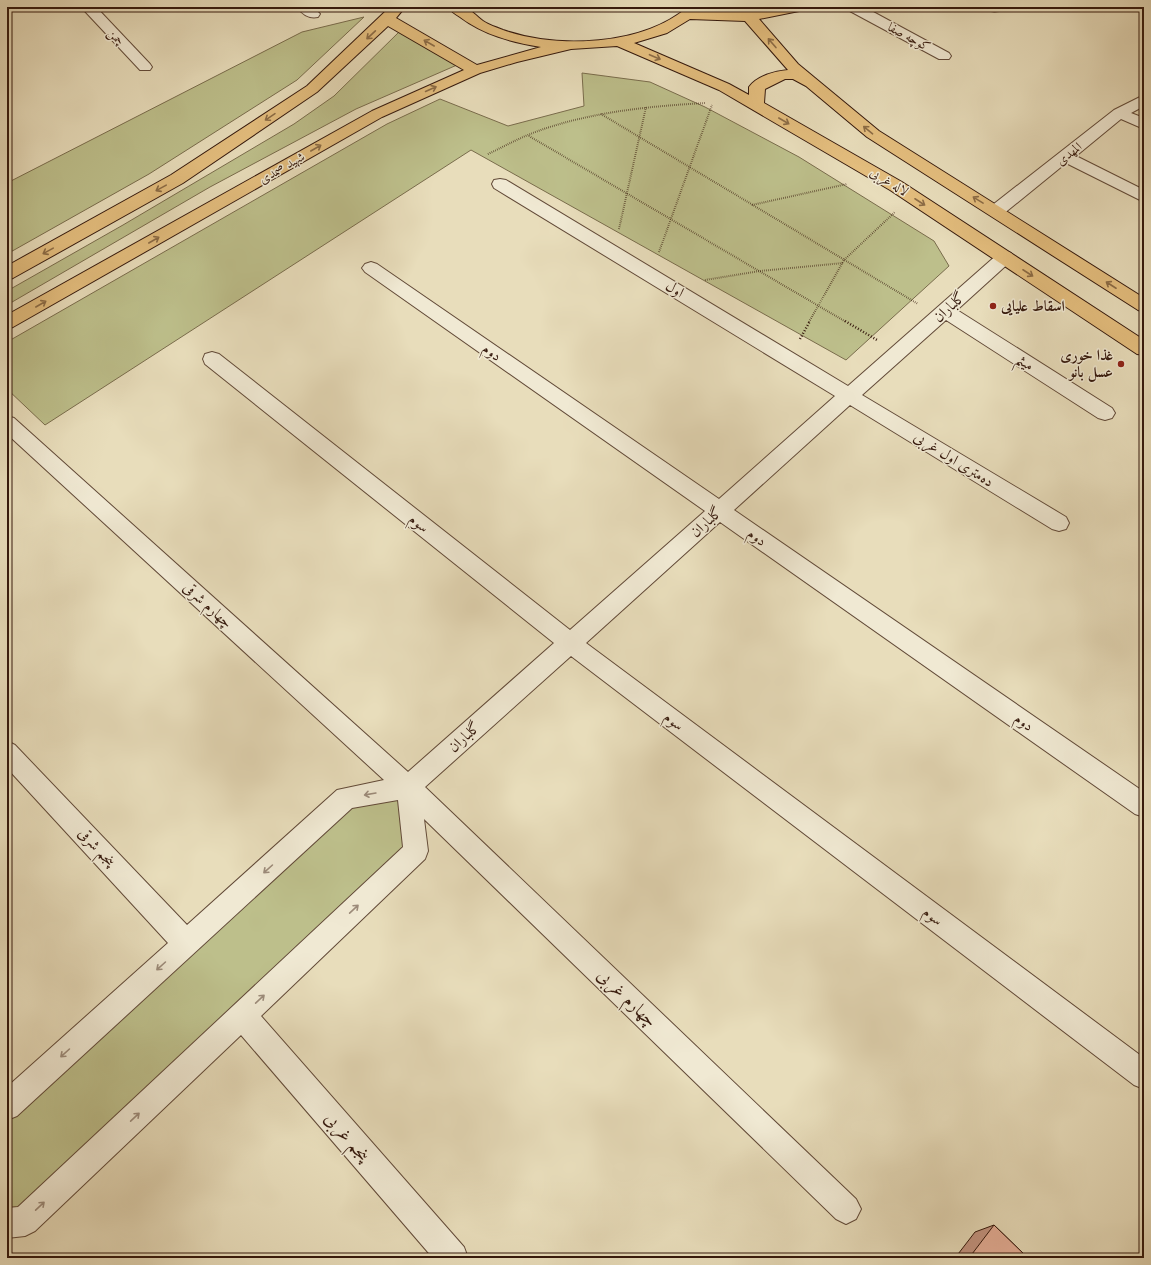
<svg xmlns="http://www.w3.org/2000/svg" width="1151" height="1265" viewBox="0 0 1151 1265" font-family="Cardo,Amiri,serif">
  <style>
    .green { fill: #bdbf8b; stroke: #796c4c }
    .lines { fill: none; stroke-linecap: round; stroke-linejoin: round }
    .minor-casing { stroke: #624a38; stroke-width: 2 }
    .major-casing { stroke: #35190d; stroke-width: 2 }
    .path-far1 { stroke: #35190d; stroke-width: 2; stroke-dasharray: 0.5 1.5; stroke-linecap: butt }
    .path { stroke: #35190d; stroke-width: 2.5; stroke-dasharray: 1 2; stroke-linecap: butt }
    .minor { fill: #f0e9d3; fill-rule: evenodd }
    .major { fill: #e4be7e; fill-rule: evenodd }
    .wall { fill: #c59683; stroke: #35190d }
    .building { fill: #e5af98; stroke: #35190d }
    .oneway { stroke: #8c6c46 }
    .oneway2 { stroke: #9c8b7a }
    .poi-dot { fill: #8f2418; stroke: #f0e9d3; stroke-width: 1.5 }
    .labels { text-anchor: middle; dominant-baseline: central; stroke-width: 3; stroke-linejoin: round; paint-order: stroke }
    .far-street-label { font-size: 13px; fill: #35190d; stroke: #f0e9d3 }
    .street-label { font-size: 15px; fill: #35190d; stroke: #f0e9d3 }
    .poi-label { font-size: 15px; font-weight: bold; fill: #35190d; stroke: #f0e9d3; text-anchor: start }
    .near-street-label { font-size: 18px; fill: #35190d; stroke: #f0e9d3 }
  </style>
  <rect width="100%" height="100%" fill="#e8ddbb"/>
  <filter id="stains"><feTurbulence type="fractalNoise" baseFrequency=".005" numOctaves="4"/><feColorMatrix values="0 0 0 0 .2 0 0 0 0 .09 0 0 0 0 .02 0 0 0 .5 -.17"/></filter>
  <radialGradient id="worn" r=".72"><stop offset=".6" stop-color="#630" stop-opacity="0"/><stop offset="1" stop-color="#630" stop-opacity=".3"/></radialGradient>
  <g class="green">
    <path d="M364,17L297,80L149,174L7,254V183L302,32Z"/>
    <path d="M400,31L457,65L356,109L210,187L7,305V291L123,225L294,124L334,96Z"/>
    <path d="M582,73L650,82L705,107L799,157L934,241L949,266L846,360L471,150L45,425L7,389V342L387,124L440,99L508,126L584,106Z"/>
    <path d="M407,788L415,850L7,1221V1107L347,799Z"/>
  </g>
  <g class="lines">
    <defs>
      <g id="minor">
        <path d="M81,7H96L150,64L152,67L150,70H140Z"/>
        <path d="M297,7H313L320,14L318,17C309,19 302,14 297,7Z"/>
        <path d="M846,7H864L949,53L951,56L949,59H939L848,10Z"/>
        <path d="M984,7H1000L1001,8L999,11C993,12 988,12 984,7Z"/>
        <path d="M1144,95V106L1131,113L1144,118V129L1121,119L1076,156L1144,190V202L1066,163L1002,215L996,216L990,215L988,211L990,207L1114,110Z"/>
        <path d="M500,179L506,180L848,386L999,253L1005,251L1011,253L1014,257L1011,261L957,310L1112,408L1115,413L1112,418L1105,420L1098,418L946,320L862,395L1066,517L1069,523L1066,529L1059,531L1052,529L850,405L734,510L1144,792V817L1135,814L720,522L586,643L1144,1058V1089L1134,1085L571,656L425,787L856,1199L861,1209L856,1219L846,1224L836,1219L424,819L428,851L425,859L261,1016L464,1247L468,1258H433L241,1035L35,1231L25,1236L7,1238V1208L18,1207L403,847L398,800L352,808L17,1116L7,1120V1087L168,943L7,768V741L15,745L187,925L337,790L384,780L7,434V416L14,418L408,772L554,643L205,364L203,359L205,354L212,352L219,354L570,630L705,511L365,272L362,268L365,264L371,262L377,264L719,499L835,396L494,188L492,184L494,180Z"/>
      </g>
      <path id="major" d="M390,7H405L396,18L477,65L541,47C511,42 484,35 460,17C455,14 451,11 448,7C453,7 459,6 463,7C470,8 477,17 483,21C489,25 496,27 503,30C558,49 642,46 688,7H703L700,11L737,12L733,7H748L752,12L778,7H806L804,10L759,19L798,64L879,131L1144,298V312L1138,310L867,137L806,86L793,79H785L765,89L764,103L902,182L1144,340V355L1137,354L890,190L719,90L617,46L571,49L517,62L480,73L382,117L13,327L7,329V315L372,111L464,70L388,26L317,92L183,183L13,278L7,280V266L171,175L307,86ZM690,19L745,21L788,70C775,71 757,76 749,87V95L729,84L634,43L667,33Z"/>
    </defs>
    <use href="#minor" class="minor-casing"/>
    <use href="#major" class="major-casing"/>
    <g class="path-far1">
      <path d="M601,114L918,304"/>
      <path d="M529,136L846,322"/>
      <path d="M488,154C505,146 521,137 538,131C591,112 650,106 706,103"/>
      <path d="M752,205L847,184"/>
      <path d="M619,229L646,107"/>
      <path d="M659,252L712,105"/>
      <path d="M705,280L760,271L843,263"/>
      <path d="M809,322L844,260L895,212"/>
    </g>
    <g class="path">
      <path d="M845,321L877,340"/>
      <path d="M800,339L810,321"/>
    </g>
    <use href="#minor" class="minor"/>
    <use href="#major" class="major"/>
  </g>
  <path class="wall" d="M994,1225L1028,1258H955L975,1232Z"/>
  <path class="building" d="M994,1225L1028,1258H969Z"/>
  <defs><path id="oneway-shaft" d="M-6 0H5M1.5-3L5.5 0L1.5 3" fill="none" stroke-width="1.6" stroke-linecap="round" stroke-linejoin="round"/></defs>
  <g class="oneway">
    <use href="#oneway-shaft" transform="translate(371 35) rotate(137)"/>
    <use href="#oneway-shaft" transform="translate(429 43) rotate(-150)"/>
    <use href="#oneway-shaft" transform="translate(772 43) rotate(-131)"/>
    <use href="#oneway-shaft" transform="translate(655 57) rotate(23)"/>
    <use href="#oneway-shaft" transform="translate(431 89) rotate(-24)"/>
    <use href="#oneway-shaft" transform="translate(270 117) rotate(146)"/>
    <use href="#oneway-shaft" transform="translate(784 121) rotate(30)"/>
    <use href="#oneway-shaft" transform="translate(868 130) rotate(-140)"/>
    <use href="#oneway-shaft" transform="translate(316 148) rotate(-30)"/>
    <use href="#oneway-shaft" transform="translate(161 188) rotate(151)"/>
    <use href="#oneway-shaft" transform="translate(978 200) rotate(-148)"/>
    <use href="#oneway-shaft" transform="translate(920 202) rotate(33)"/>
    <use href="#oneway-shaft" transform="translate(154 240) rotate(-30)"/>
    <use href="#oneway-shaft" transform="translate(48 251) rotate(151)"/>
    <use href="#oneway-shaft" transform="translate(1028 273) rotate(33)"/>
    <use href="#oneway-shaft" transform="translate(1111 285) rotate(-147)"/>
    <use href="#oneway-shaft" transform="translate(41 304) rotate(-30)"/>
  </g>
  <g class="oneway2">
    <use href="#oneway-shaft" transform="translate(370 794) rotate(170)"/>
    <use href="#oneway-shaft" transform="translate(268 869) rotate(138)"/>
    <use href="#oneway-shaft" transform="translate(354 909) rotate(-43)"/>
    <use href="#oneway-shaft" transform="translate(161 966) rotate(138)"/>
    <use href="#oneway-shaft" transform="translate(260 999) rotate(-43)"/>
    <use href="#oneway-shaft" transform="translate(65 1053) rotate(138)"/>
    <use href="#oneway-shaft" transform="translate(135 1117) rotate(-43)"/>
    <use href="#oneway-shaft" transform="translate(40 1206) rotate(-43)"/>
  </g>
  <g class="poi-dot">
    <circle cx="993" cy="306" r="4"/>
    <circle cx="1121" cy="364" r="4"/>
  </g>
  <g class="labels">
    <g class="far-street-label">
      <text transform="translate(116 37) rotate(47)">چمن</text>
      <text transform="translate(909 37) rotate(28)">کوچه صفا</text>
      <text transform="translate(1069 154) rotate(-39)">المهدی</text>
      <text transform="translate(282 168) rotate(-30)">شهید صمدی</text>
      <text transform="translate(889 182) rotate(31)">لاله غربی</text>
    </g>
    <g class="street-label">
      <text transform="translate(675 289) rotate(31)">اول</text>
      <text transform="translate(949 307) rotate(-42)">گلباران</text>
      <text transform="translate(492 352) rotate(35)">دوم</text>
      <text transform="translate(1025 362) rotate(32)">میثم</text>
      <text transform="translate(954 459) rotate(32)">ده‌متری اول غربی</text>
      <text transform="translate(706 522) rotate(-42)">گلباران</text>
      <text transform="translate(419 523) rotate(38)">سوم</text>
      <text transform="translate(757 537) rotate(35)">دوم</text>
      <text transform="translate(208 605) rotate(42)">چهارم شرقی</text>
      <text transform="translate(674 721) rotate(37)">سوم</text>
      <text transform="translate(1024 722) rotate(35)">دوم</text>
      <text transform="translate(464 737) rotate(-42)">گلباران</text>
      <text transform="translate(97 847) rotate(47)">پنجم شرقی</text>
      <text transform="translate(933 916) rotate(37)">سوم</text>
    </g>
    <g class="poi-label">
      <text x="1001" y="306">اسقاط علیایی</text>
      <text x="1113" y="355" text-anchor="end">غذا خوری<tspan x="1113" dy="17">عسل بانو</tspan></text>
    </g>
    <g class="near-street-label">
      <text transform="translate(627 998) rotate(44)">چهارم غربی</text>
      <text transform="translate(347 1137) rotate(49)">پنجم غربی</text>
    </g>
  </g>
  <rect width="1151" height="1265" fill="none" stroke="#e8ddbb" stroke-width="24"/>
  <rect x="8" y="8" width="1135" height="1249" fill="none" stroke="#35190d" stroke-width="2"/>
  <rect x="12" y="12" width="1127" height="1241" fill="none" stroke="#35190d"/>
  <rect width="100%" height="100%" filter="url(#stains)"/>
  <rect width="100%" height="100%" fill="url(#worn)"/>
</svg>
